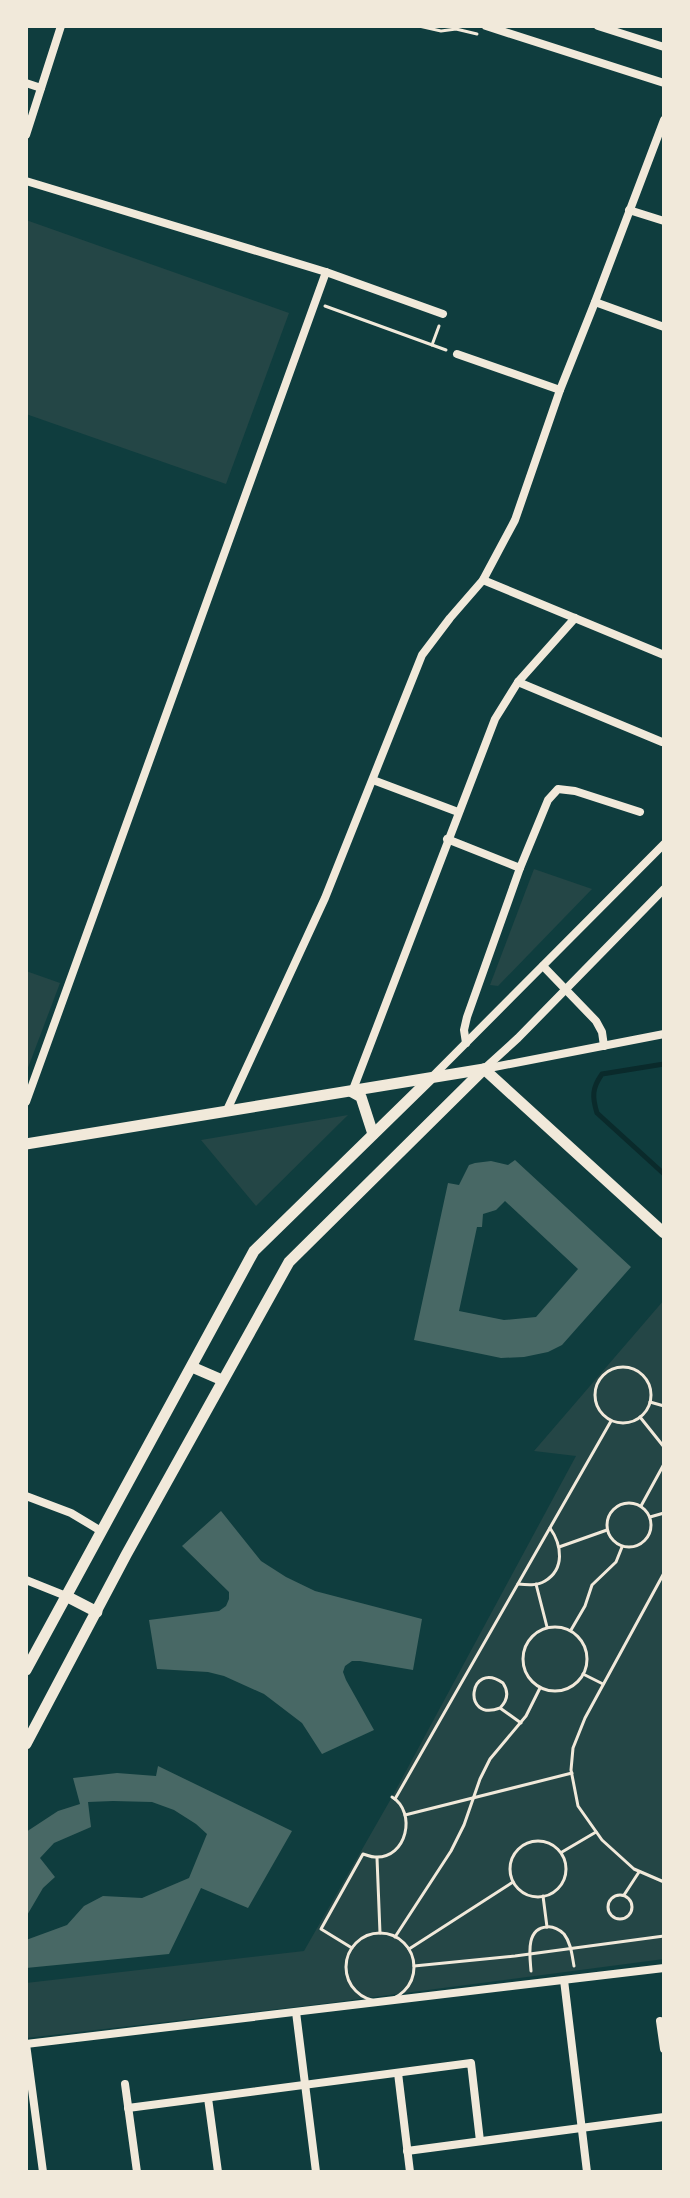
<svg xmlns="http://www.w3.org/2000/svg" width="690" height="2198" viewBox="0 0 690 2198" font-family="'Exo 2',sans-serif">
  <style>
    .green { fill: #244646 }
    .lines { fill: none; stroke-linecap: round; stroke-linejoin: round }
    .stream { stroke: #0a2a2b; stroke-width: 5 }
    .building { fill: #486865; fill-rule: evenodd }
    .path { stroke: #f1e9da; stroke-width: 3 }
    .minor { stroke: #f1e9da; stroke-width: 8 }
    .tertiary { stroke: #f1e9da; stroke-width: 11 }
  </style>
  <rect width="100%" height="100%" fill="#0f3d3e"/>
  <g class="green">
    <path d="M26,220L289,313L226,484L26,414Z"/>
    <path d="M534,869L592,889L498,986L490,985Z"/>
    <path d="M26,971L60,983L26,1073Z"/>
    <path d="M348,1115L256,1206L201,1140Z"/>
    <path d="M664,1300V1959L313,2005L26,2038V1983L304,1951L392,1797L576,1456L534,1451Z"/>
  </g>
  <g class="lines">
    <path class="stream" d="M664,1064L602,1074C592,1088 592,1097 597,1113L664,1174"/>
  </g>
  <g class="building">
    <path d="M515,1160L631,1267L562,1345L548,1352L524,1357L501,1358L414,1340L448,1183L459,1185L469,1165L475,1163L491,1161L508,1165ZM505,1201L578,1269L536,1317L504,1320L459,1311L477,1227H482L483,1214L496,1210Z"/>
    <path d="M221,1511L261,1561L286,1577L315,1591L422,1619L413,1670L360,1661H352L345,1666L343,1672L346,1680L374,1730L322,1754L302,1723L264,1694L224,1676L208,1672L157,1669L149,1620L219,1611L226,1606L229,1599V1592L182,1546Z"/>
    <path d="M158,1766L292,1831L248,1908L201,1888L169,1954L26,1968V1940L67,1925L84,1906L103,1896L142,1898L189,1878L207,1834L196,1824L174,1810L152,1802L113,1801L88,1802L91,1827L54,1843L40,1858L55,1877L43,1888L26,1917V1832L58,1811L80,1804L73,1778L117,1773L156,1776Z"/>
  </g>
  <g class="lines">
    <g class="path">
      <path d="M419,26L441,31L456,29L477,34"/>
      <path d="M325,306L446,350"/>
      <path d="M432,345L439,326"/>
      <circle cx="623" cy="1395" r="28"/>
      <path d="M650,1402L664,1406"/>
      <path d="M640,1417L664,1447"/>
      <circle cx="629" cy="1525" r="22"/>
      <path d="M641,1506L664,1464"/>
      <path d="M650,1517L664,1513"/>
      <path d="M559,1547L607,1530"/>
      <path d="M664,1573L585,1718L573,1748L571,1770L578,1806L602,1840L634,1869L664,1882"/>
      <path d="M518,1584C527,1585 537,1586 545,1581C565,1569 562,1545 550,1528"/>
      <path d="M536,1584L547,1627"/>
      <circle cx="555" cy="1659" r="32"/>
      <path d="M571,1630L585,1606L592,1585L616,1562L622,1547"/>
      <path d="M583,1674L603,1684"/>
      <path d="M500,1708C508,1700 509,1692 503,1683C469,1659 461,1723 500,1708L521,1723"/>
      <path d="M395,1799L611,1421"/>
      <path d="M405,1815L572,1773"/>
      <circle cx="538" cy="1869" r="28"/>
      <path d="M562,1852L596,1832"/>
      <path d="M377,1858L380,1933"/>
      <path d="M624,1895L639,1872"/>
      <circle cx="620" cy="1907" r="12"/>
      <path d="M543,1896L547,1927"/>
      <circle cx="380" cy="1967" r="34"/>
      <path d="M395,1937L451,1851L464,1825L480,1779L490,1759L526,1716L540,1688"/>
      <path d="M352,1948L321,1929L363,1854C367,1855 371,1857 375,1857C407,1859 417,1812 392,1797"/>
      <path d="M409,1949L513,1882"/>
      <path d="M414,1966L515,1956L664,1936"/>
      <path d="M531,1971C530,1957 525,1928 547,1927C553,1926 560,1930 564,1934C571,1943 572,1955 574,1966"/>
    </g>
    <g class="minor">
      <path d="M486,26L664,83"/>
      <path d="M598,26L664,47"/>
      <path d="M26,83L41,88"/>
      <path d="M26,135L61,26"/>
      <path d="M26,181L326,272L443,314"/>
      <path d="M629,210L664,221"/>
      <path d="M595,302L664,327"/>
      <path d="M457,354L560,390"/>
      <path d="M483,580L664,655"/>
      <path d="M518,682L662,742"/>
      <path d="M373,780L458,812"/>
      <path d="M447,839L520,868"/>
      <path d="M543,966L596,1021L602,1032L604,1046"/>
      <path d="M466,1043L464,1030L467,1017L520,868L548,800L558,789L575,791L640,812"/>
      <path d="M484,1069L518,1038L664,889"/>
      <path d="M484,1069L664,1034"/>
      <path d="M430,1079L664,844"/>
      <path d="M352,1092L495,719L518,682L575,618"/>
      <path d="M26,1102L326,272"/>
      <path d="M227,1110L325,898L422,655L450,618L483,580L515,520L560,390L595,302L664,120"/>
      <path d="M26,1496L71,1513L101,1531"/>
      <path d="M26,1580L66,1596"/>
      <path d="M564,1980L587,2172"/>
      <path d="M296,2012L316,2172"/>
      <path d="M660,2021L664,2049"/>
      <path d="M26,2044L664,1968"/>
      <path d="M26,2044L43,2172"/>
      <path d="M398,2073L410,2172"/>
      <path d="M125,2084L137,2172"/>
      <path d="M208,2098L218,2172"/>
      <path d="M128,2108L471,2063L480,2141"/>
      <path d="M407,2151L664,2117"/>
    </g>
    <g class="tertiary">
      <path d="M484,1069L664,1233"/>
      <path d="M352,1092L361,1097L373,1134"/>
      <path d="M26,1144L484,1069"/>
      <path d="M192,1367L222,1380"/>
      <path d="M66,1596L97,1612"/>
      <path d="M26,1670L254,1251L430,1079"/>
      <path d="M26,1744L126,1555L289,1262L484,1069"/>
    </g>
  </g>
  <rect width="690" height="2198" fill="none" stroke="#f1e9da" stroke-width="56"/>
</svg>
